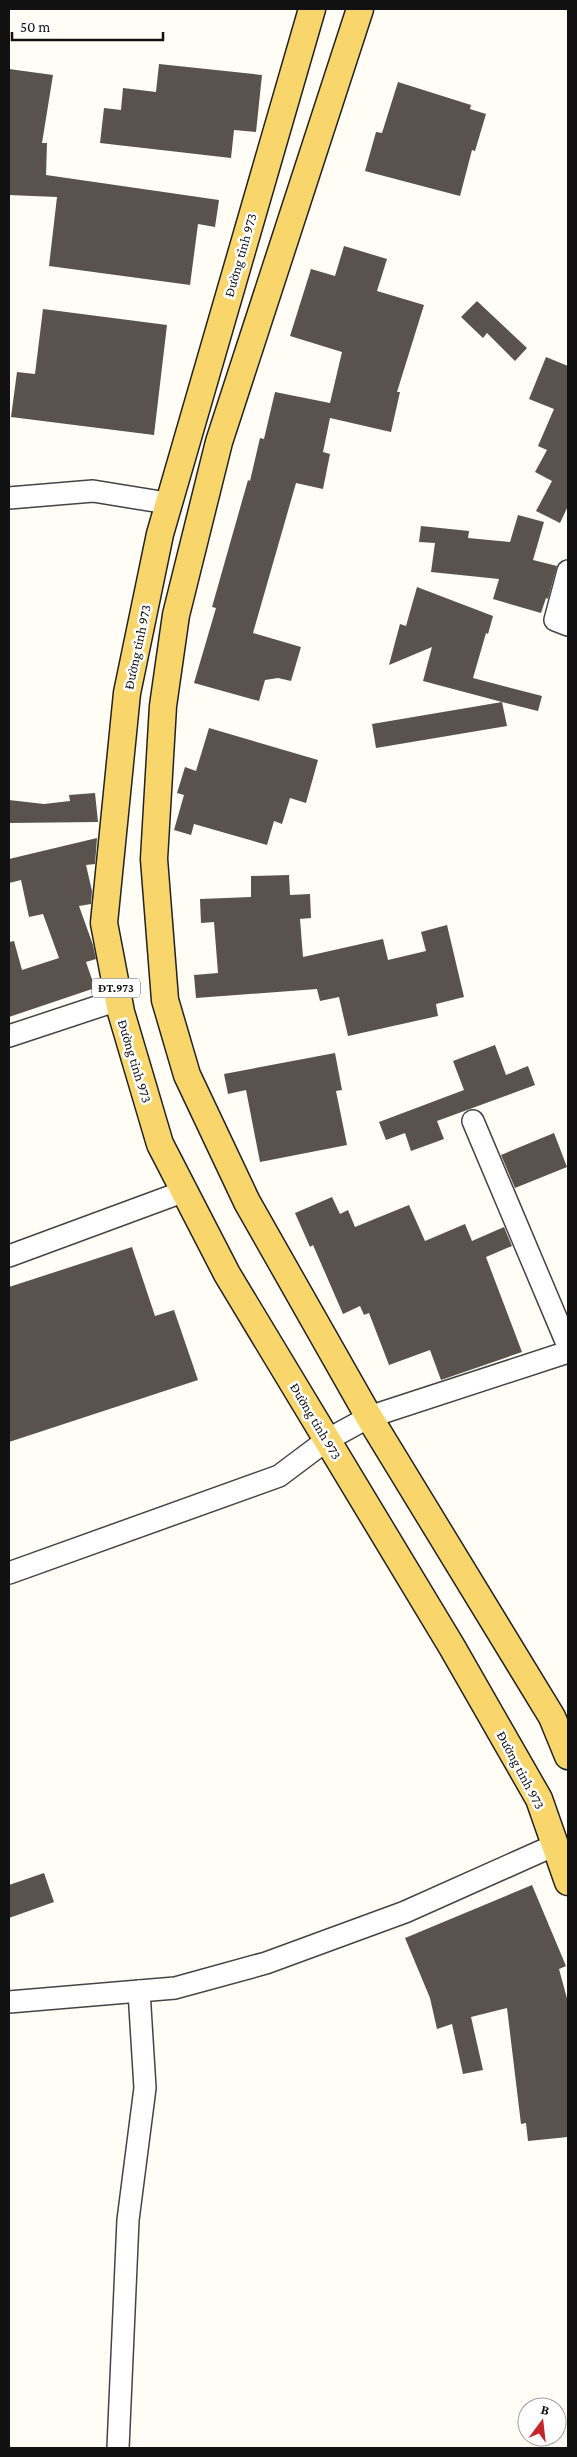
<svg xmlns="http://www.w3.org/2000/svg" width="577" height="2457" viewBox="0 0 577 2457" font-family="'Crimson Pro',serif">
  <style>
    .building { fill: #5a524d }
    .lines { fill: none; stroke-linecap: round; stroke-linejoin: round }
    .minor-casing { stroke: #444; stroke-width: 24 }
    .major-casing { stroke: #222; stroke-width: 29 }
    .minor { stroke: #fff; stroke-width: 21 }
    .major { stroke: #f9d66b; stroke-width: 26 }
    .labels { text-anchor: middle; dominant-baseline: central; stroke-width: 5; stroke-linejoin: round; paint-order: stroke }
    .shield { fill: #fff; stroke: #585858; stroke-width: 1 }
    .shield-label { font-size: 12px; font-weight: bold; fill: #111 }
    .street-label { font-size: 14px; fill: #111; stroke: #fff }
  </style>
  <rect width="100%" height="100%" fill="#fffdf5"/>
  <g class="building">
    <path d="M159,64L262,75L256,132L234,130L231,158L100,143L104,108L121,110L123,88L156,92Z"/>
    <path d="M9,69L53,75L42,143H47L46,175L219,200L215,227L198,224L190,285L49,266L57,197L9,195Z"/>
    <path d="M398,82L471,105L470,109L486,114L475,151L472,150L460,196L365,171L376,132L382,133Z"/>
    <path d="M344,246L387,259L377,291L424,305L397,392H400L391,432L330,418L323,452L330,454L323,489L296,483L253,633L301,647L291,681L278,678L265,680L259,701L194,683L216,608L212,607L248,480L250,481L260,438L264,439L275,392L330,403L342,352L290,336L311,269L335,276Z"/>
    <path d="M477,301L527,348L515,361L487,333L483,338L461,317Z"/>
    <path d="M43,309L167,325L154,435L11,417L17,372L35,374Z"/>
    <path d="M546,357L568,366V506L560,523L536,511L552,481L535,472L547,450L538,446L554,409L529,399Z"/>
    <path d="M518,515L544,522L533,560L557,566L548,599L546,598L541,613L493,599L499,579L431,572L435,543L419,542L421,526L469,531L468,538L510,542Z"/>
    <path d="M417,587L493,616L488,634L486,633L473,678L542,696L538,711L502,702L507,726L376,748L372,724L502,702L423,681L432,647L389,665L400,624L406,626Z"/>
    <path d="M209,728L318,760L306,803L290,798L282,824L274,821L267,845L194,824L191,835L174,830L184,795L177,793L185,767L196,771Z"/>
    <path d="M95,793L98,822L9,823V800L44,804L70,801L69,795Z"/>
    <path d="M97,838L95,864L86,865L92,891L91,904L79,906L93,945L96,959L86,962L95,988L9,1017V942L14,941L22,970L59,958L43,914L29,917L21,880L9,883V859Z"/>
    <path d="M289,875L290,895L310,894L311,918L300,919L303,957L383,939L388,960L426,951L421,932L447,925L464,997L436,1004L438,1016L348,1036L339,997L320,1001L317,989L196,998L194,975L218,973L214,922L201,923L200,899L251,897V876Z"/>
    <path d="M495,1045L506,1075L528,1066L535,1085L437,1121L444,1139L411,1151L405,1133L386,1140L379,1122L464,1090L453,1061Z"/>
    <path d="M335,1053L342,1090L336,1091L347,1145L260,1162L246,1090L228,1094L224,1074Z"/>
    <path d="M554,1133L567,1167L515,1188L501,1155Z"/>
    <path d="M332,1197L340,1214L348,1210L355,1227L409,1205L425,1241L465,1224L472,1241L504,1227L512,1246L486,1257L522,1352L441,1380L430,1350L389,1365L369,1313L364,1315L360,1306L343,1314L313,1245L310,1247L295,1213Z"/>
    <path d="M132,1247L155,1316L174,1310L198,1380L9,1442V1287Z"/>
    <path d="M44,1873L54,1902L9,1918V1885Z"/>
    <path d="M532,1885L566,1966L559,1969L568,2002V2137L528,2141L526,2123L521,2124L507,2008L471,2017L483,2070L463,2074L452,2024L437,2029L430,1998L405,1938Z"/>
  </g>
  <g class="lines">
    <defs>
      <g id="minor">
        <path d="M9,498L93,491L167,503"/>
        <path d="M568,571L555,620L568,625"/>
        <path d="M9,1036L118,1000"/>
        <path d="M473,1121L568,1346"/>
        <path d="M9,1256L185,1191"/>
        <path d="M9,1573L279,1476L327,1440L369,1417L568,1352"/>
        <path d="M9,2002L175,1988L266,1963L405,1912L555,1845"/>
        <path d="M118,2448L128,2220L145,2088L139,1991"/>
      </g>
      <g id="major">
        <path d="M312,9L160,534L127,693L104,923L121,1012L160,1144L227,1274L452,1647L539,1799L568,1882"/>
        <path d="M360,9L219,442L176,615L163,706L154,859L165,1000L187,1075L247,1202L369,1417L552,1717L568,1756"/>
      </g>
    </defs>
    <use href="#minor" class="minor-casing"/>
    <use href="#major" class="major-casing"/>
    <use href="#minor" class="minor"/>
    <use href="#major" class="major"/>
  </g>
  <g class="labels">
    <rect class="shield" x="92" y="978.5" width="48" height="19" rx="4"/>
    <g class="shield-label">
      <text x="116" y="988">ĐT.973</text>
    </g>
    <g class="street-label">
      <text transform="translate(240 255) rotate(-74)">Đường tỉnh 973</text>
      <text transform="translate(137 647) rotate(-78)">Đường tỉnh 973</text>
      <text transform="translate(135 1061) rotate(73)">Đường tỉnh 973</text>
      <text transform="translate(316 1421) rotate(59)">Đường tỉnh 973</text>
      <text transform="translate(521 1770) rotate(62)">Đường tỉnh 973</text>
    </g>
  </g>
  <rect width="577" height="2457" fill="none" stroke="#111111" stroke-width="20"/>
  <g transform="translate(542 2422) rotate(15)"><circle r="24" fill="#ffffff" stroke="#a0a0a0"/>
  <path d="M0-4L9 19L0 12L-9 19Z" fill="#c4262e"/>
  <text y="-8" font-size="14" font-weight="bold" text-anchor="middle" fill="#111111">B</text>
  </g>
  <path d="M12 32v8h151v-8" fill="none" stroke="#111111" stroke-width="2.5"/>
  <text x="20" y="32" font-size="15" fill="#111111" stroke="#ffffff" stroke-width="4" paint-order="stroke">50 m</text>
</svg>
